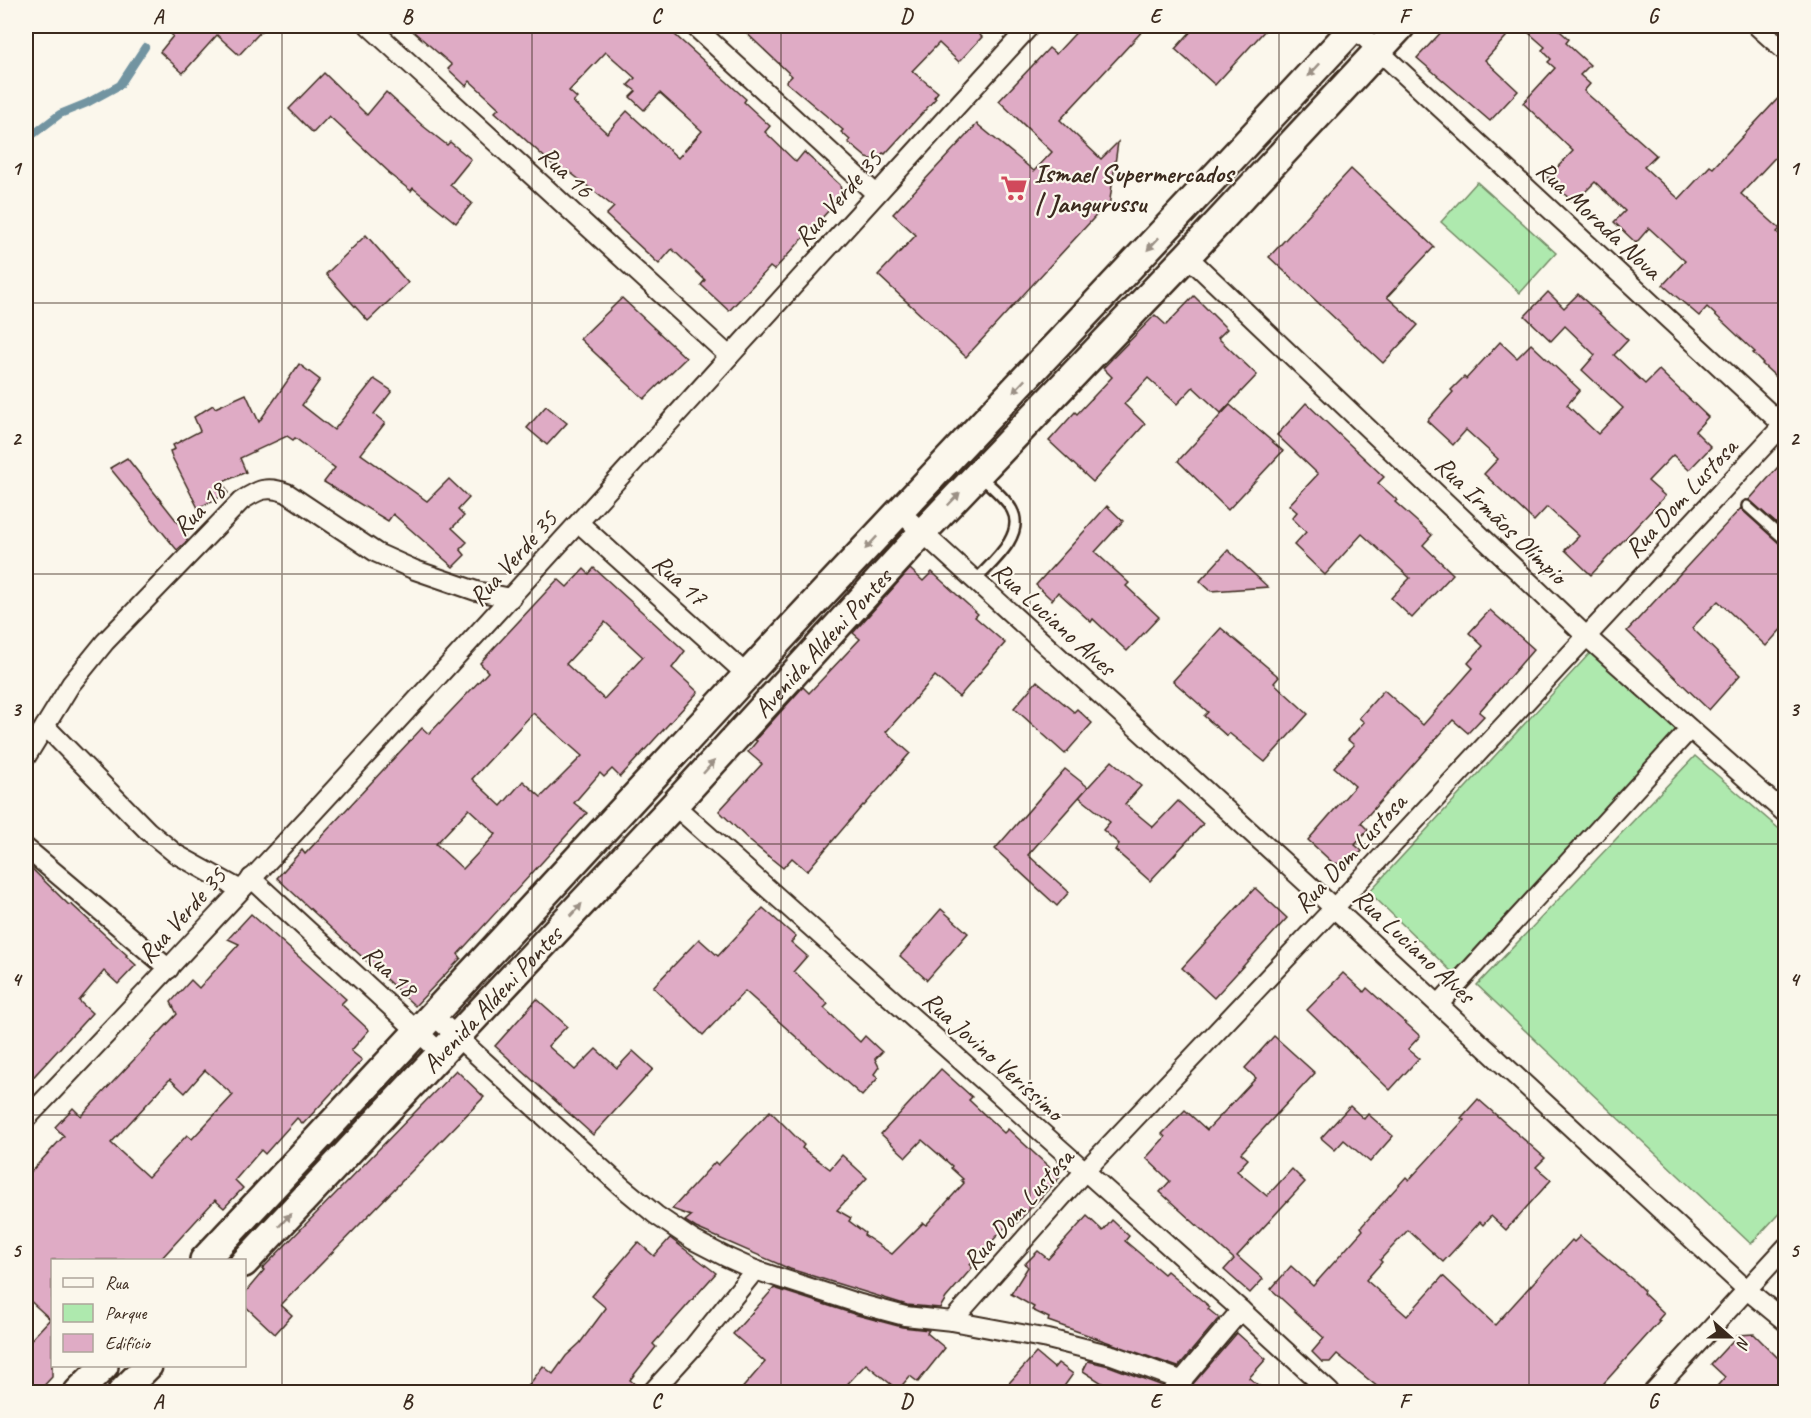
<svg xmlns="http://www.w3.org/2000/svg" width="1811" height="1418" viewBox="0 0 1811 1418" font-family="Caveat,sans-serif">
  <style>
    .green { fill: #aee9ae; stroke: #748a66; stroke-width: 1.5 }
    .lines { fill: none; stroke-linecap: round; stroke-linejoin: round }
    .stream { stroke: #7294a1; stroke-width: 8 }
    .building { fill: #dfabc5; stroke: #3b2a1e; stroke-width: 1.5; fill-rule: evenodd }
    .lane-casing { stroke: #3b2a1e; stroke-width: 14 }
    .street-casing { stroke: #3b2a1e; stroke-width: 22 }
    .secondary-casing { stroke: #3b2a1e; stroke-width: 32 }
    .lane { stroke: #fbf7ec; stroke-width: 9 }
    .street { stroke: #fbf7ec; stroke-width: 18 }
    .secondary { stroke: #fbf7ec; stroke-width: 27 }
    .oneway { fill: #9b9085 }
    .grid { fill: none; stroke: #3b2a1e; stroke-width: 1.5; stroke-opacity: 0.55 }
    .labels { text-anchor: middle; dominant-baseline: central; stroke-width: 4.5; stroke-linejoin: round; paint-order: stroke }
    .street-label { font-size: 26px; fill: #3b2a1e; stroke: #fbf7ec }
    .poi-label { font-size: 26px; font-weight: bold; fill: #3b2a1e; stroke: #fbf7ec; text-anchor: start }
    .neatline { fill: none; stroke: #3b2a1e; stroke-width: 2 }
    .grid-label { font-size: 20px; text-anchor: middle; font-weight: bold; fill: #3b2a1e }
  </style>
  <rect width="100%" height="100%" fill="#fbf7ec"/>
  <filter id="ink" filterUnits="userSpaceOnUse"><feTurbulence type="fractalNoise" baseFrequency=".0167" numOctaves="2"/><feDisplacementMap in="SourceGraphic" scale="12" xChannelSelector="R" yChannelSelector="G"/><feConvolveMatrix kernelMatrix="1 2 1 2 8 2 1 2 1" color-interpolation-filters="sRGB"/></filter>
  <g filter="url(#ink)">
    <g class="green">
      <path d="M1477,182L1556,253L1520,293L1441,222Z"/>
      <path d="M1591,652L1677,731L1453,973L1369,892Z"/>
      <path d="M1695,756L1785,834V1207L1751,1244L1477,985Z"/>
    </g>
    <g class="lines">
      <path class="stream" d="M26,144L31,136L60,114L87,103L120,85L145,47"/>
    </g>
    <g class="building">
      <path d="M163,26H266L239,55L217,35L183,73L160,52L173,36Z"/>
      <path d="M407,26H665L746,99L744,102L770,126L765,132L796,162L804,152L840,185L842,196L774,270L770,267L729,311L701,285L705,280L672,249L659,264L606,215L614,207L567,170L563,174L495,112L499,108L470,81L466,86L448,69L452,65ZM606,52L635,78L628,85L636,91L630,97L644,110L660,93L702,131L678,158L627,111L607,133L573,102L577,98L569,91Z"/>
      <path d="M739,26H971L982,37L959,62L939,43L912,71L938,92L934,97L936,98L885,154L883,153L876,160L867,158L848,142L850,140L841,132L843,130L786,82L792,76Z"/>
      <path d="M1082,26H1147L1060,120L1101,159L1118,142L1109,207H1104L966,357L878,275L916,235L893,214L977,124L1034,171L1052,152L999,101L1049,48L1056,54Z"/>
      <path d="M1196,26H1269L1215,85L1175,49Z"/>
      <path d="M1447,26H1516L1485,60L1518,91L1490,121L1417,58Z"/>
      <path d="M1521,26H1554L1569,39L1566,43L1590,65L1580,75L1590,84L1584,91L1656,155L1644,167L1679,199L1710,166L1713,168L1785,91V147L1741,194L1780,229L1777,232L1785,240V385L1762,364L1763,363L1753,353L1755,352L1707,307L1699,316L1663,285L1685,261L1649,228L1636,243L1614,222L1625,211L1595,182L1574,203L1547,178L1573,151L1523,103L1555,68L1548,62L1551,59L1542,50L1545,47Z"/>
      <path d="M324,73L367,115L386,92L423,126L447,145L450,142L471,159L450,185L472,203L456,223L413,188L411,191L388,173L389,172L329,116L313,133L289,109Z"/>
      <path d="M1351,169L1434,247L1387,297L1418,325L1383,363L1269,257Z"/>
      <path d="M366,235L408,283L368,321L326,274Z"/>
      <path d="M1548,292L1564,308L1578,294L1628,340L1614,355L1645,384L1659,370L1708,417L1695,431L1711,447L1689,470L1673,455L1648,481L1665,496L1591,575L1565,550L1579,536L1547,507L1534,521L1484,474L1498,459L1466,430L1453,445L1427,421L1453,392L1451,390L1464,377L1466,379L1500,342L1517,358L1531,344L1580,390L1567,405L1598,434L1623,408L1582,370L1595,355L1565,326L1551,341L1525,316Z"/>
      <path d="M1194,296L1227,329L1218,338L1257,375L1221,413L1193,387L1177,404L1148,378L1124,404L1145,424L1093,482L1049,441L1075,412L1077,414L1112,377L1103,368L1155,315L1166,325Z"/>
      <path d="M622,298L686,358L644,399L580,339Z"/>
      <path d="M299,364L320,380L302,405L334,430L374,379L392,391L374,414L385,423L361,454L427,501L449,479L469,498L458,510L464,516L452,528L467,542L460,549L465,555L453,567L393,514L388,521L324,482L335,468L295,438L293,440L287,436L240,458L246,472L223,482L228,493L198,508L172,457L170,451L175,449L173,445L200,431L194,417L213,405L215,408L246,394L259,422Z"/>
      <path d="M1306,403L1384,477L1378,483L1397,500L1395,502L1432,535L1423,545L1453,574L1412,618L1391,598L1410,578L1362,534L1325,575L1294,545L1306,532L1292,518L1297,512L1289,505L1318,474L1277,435Z"/>
      <path d="M1230,405L1283,451L1228,510L1178,461Z"/>
      <path d="M546,406L567,423L547,445L527,428Z"/>
      <path d="M127,458L187,534V541L177,550L110,468Z"/>
      <path d="M1785,459V531L1749,500Z"/>
      <path d="M1107,506L1123,521L1095,552L1129,583L1126,586L1159,617L1127,651L1093,619L1091,622L1058,592L1052,600L1036,585Z"/>
      <path d="M1741,508L1785,548V625L1766,646L1718,601L1692,628L1740,675L1709,710L1627,631Z"/>
      <path d="M1228,550L1268,587L1211,591L1200,581Z"/>
      <path d="M594,568L685,651L672,668L698,692L620,777L612,769L604,777L600,773L574,803L587,813L458,954L461,958L415,1006L277,878L302,850L305,854L422,728L429,734L488,672L480,663L558,579L567,587L584,569L589,574ZM605,622L643,657L604,699L566,664ZM533,713L582,756L541,797L523,781L501,806L472,779ZM469,809L496,834L463,869L436,844Z"/>
      <path d="M910,569L923,581L932,572L978,614L975,617L1005,643L959,697L935,676L886,732L910,753L864,806L863,805L807,871L792,858L783,868L751,842L719,811L762,764L748,752L757,741L755,740L803,687L809,693L860,639L853,633Z"/>
      <path d="M1490,610L1534,649L1479,712L1484,716L1468,733L1453,720L1361,823L1368,830L1355,845L1362,851L1350,865L1333,863L1308,840L1355,786L1334,767L1354,745L1348,740L1364,722L1359,718L1384,690L1423,725L1473,668L1468,663L1483,646L1469,633Z"/>
      <path d="M1221,628L1279,677L1274,683L1308,714L1265,762L1229,733L1227,736L1204,716L1208,712L1173,681Z"/>
      <path d="M1037,681L1074,712L1077,709L1092,723L1065,754L1014,708Z"/>
      <path d="M1112,761L1141,786L1125,804L1153,827L1178,801L1203,824L1150,881L1115,850L1119,844L1103,830L1110,822L1079,797Z"/>
      <path d="M1065,769L1088,787L1028,855L1069,892L1057,906L995,849Z"/>
      <path d="M26,863L69,905L71,904L127,955L126,956L136,965L118,984L104,971L79,1001L92,1013L26,1085Z"/>
      <path d="M1255,888L1287,918L1214,998L1182,968Z"/>
      <path d="M763,908L796,937L791,942L807,956L794,971L828,1004L824,1008L860,1042L865,1036L882,1052L875,1059L879,1067L874,1074L878,1078L862,1096L745,991L703,1035L653,987L699,939L718,956Z"/>
      <path d="M941,909L968,933L927,980L900,956Z"/>
      <path d="M251,914L346,999L341,1004L369,1030L351,1051L362,1060L303,1124L297,1118L265,1154L261,1150L235,1180L243,1188L224,1208L215,1200L160,1260H52V1377L38,1392H26V1345L50,1319L26,1297V1177L64,1136L55,1127L73,1108L81,1116L177,1014L171,1002L191,980L199,988L239,944L228,939ZM205,1070L233,1095L192,1139L187,1135L148,1177L111,1143L170,1079L185,1093Z"/>
      <path d="M1343,973L1364,992L1367,988L1420,1036L1408,1049L1419,1058L1390,1090L1307,1010Z"/>
      <path d="M537,999L567,1026L548,1046L575,1070L596,1049L617,1068L633,1051L653,1069L593,1135L495,1046Z"/>
      <path d="M1274,1036L1315,1073L1241,1153L1248,1159L1237,1171L1267,1196L1292,1169L1305,1182L1237,1256L1263,1279L1250,1293L1224,1270L1234,1259L1160,1192L1170,1181L1146,1158L1165,1137L1162,1134L1185,1110L1207,1130L1256,1078L1245,1068Z"/>
      <path d="M941,1069L972,1097L969,1100L1004,1133L1008,1129L1060,1177L1013,1227L1009,1223L970,1265L972,1268L946,1298L940,1308L907,1305L790,1269L696,1228L685,1221L691,1216L672,1209L715,1162L718,1165L770,1111L804,1145L802,1148L830,1169L842,1155L867,1178L837,1210L851,1218L849,1221L865,1233L864,1235L892,1254L923,1223L926,1225L964,1183L961,1180L963,1179L951,1168L952,1166L922,1140L906,1157L881,1134Z"/>
      <path d="M456,1070L484,1097L281,1305L292,1315L275,1334L244,1305V1294L264,1270L262,1269Z"/>
      <path d="M1478,1099L1545,1158L1536,1167L1551,1180L1506,1230L1491,1216L1483,1225L1480,1222L1443,1262L1408,1230L1380,1260L1382,1262L1366,1280L1407,1316L1443,1276L1495,1325L1572,1240L1574,1242L1580,1236L1633,1280L1644,1291L1643,1293L1664,1313L1658,1320L1660,1321L1596,1392H1384L1337,1354L1330,1362H1322L1312,1352L1324,1338L1271,1289L1291,1266L1313,1286L1363,1230L1361,1227L1406,1177L1409,1180L1464,1120L1461,1118Z"/>
      <path d="M1350,1106L1364,1119L1368,1114L1393,1136L1370,1162L1344,1140L1335,1150L1321,1138Z"/>
      <path d="M1087,1216L1103,1231L1112,1220L1129,1236L1125,1241L1164,1274L1167,1271L1210,1307L1208,1309L1219,1318L1178,1367L1048,1321L1049,1318L1032,1310L1034,1307L1011,1294L1028,1267L1025,1264L1038,1251L1048,1259Z"/>
      <path d="M670,1238L716,1273L653,1344L656,1347L630,1380L641,1389V1392H524L543,1366L553,1374L566,1356L580,1343L606,1308L592,1296L638,1242L654,1256Z"/>
      <path d="M774,1288L857,1315L902,1327L929,1330L927,1333L945,1348L918,1382L910,1376L898,1390L866,1364L840,1392H739L765,1362L733,1334Z"/>
      <path d="M1237,1333L1266,1359L1249,1378L1267,1392H1186Z"/>
      <path d="M1754,1334L1785,1365V1392H1712L1725,1377L1711,1364L1738,1335Z"/>
      <path d="M1036,1353L1054,1368L1058,1363L1073,1374L1060,1392H1001Z"/>
      <path d="M1088,1361L1109,1366L1163,1386L1161,1392H1116L1083,1371Z"/>
    </g>
    <g class="lines">
      <defs>
        <g id="lane">
          <path d="M1747,506L1786,541"/>
          <path d="M975,581C990,564 1026,536 1012,510C1005,497 990,486 980,476"/>
        </g>
        <g id="street">
          <path d="M369,26L729,356"/>
          <path d="M694,26L876,194"/>
          <path d="M1352,26L1786,428"/>
          <path d="M1757,26L1786,52"/>
          <path d="M1187,256L1587,637L1786,814"/>
          <path d="M900,512L1334,908L1746,1289L1786,1322"/>
          <path d="M579,523L747,675"/>
          <path d="M45,726L148,831L176,854L241,890"/>
          <path d="M26,757L71,684L105,642L241,501C258,490 267,485 287,493L377,553L415,570L476,591L511,598"/>
          <path d="M674,805L1241,1310L1330,1392"/>
          <path d="M26,848L169,969"/>
          <path d="M251,878L442,1054"/>
          <path d="M1439,1004L1690,729"/>
          <path d="M433,1015L621,1186L656,1215L693,1240L726,1257L755,1270L860,1304L905,1316L952,1321L1048,1339L1112,1355L1183,1381"/>
          <path d="M26,1119C367,761 696,391 1030,26"/>
          <path d="M952,1321L1084,1172L1334,908L1786,422"/>
          <path d="M652,1392L694,1346L755,1270"/>
          <path d="M1172,1392L1241,1310"/>
          <path d="M1653,1392L1786,1247"/>
        </g>
        <g id="secondary">
          <path d="M204,1260C386,1067 566,871 746,676C948,458 1154,244 1355,26"/>
          <path id="s1" d="M244,1263L674,805L922,533L1187,256L1401,26"/>
          <path d="M78,1392L104,1366"/>
          <path d="M122,1392L148,1366"/>
        </g>
      </defs>
      <use href="#lane" class="lane-casing"/>
      <use href="#street" class="street-casing"/>
      <use href="#secondary" class="secondary-casing"/>
      <use href="#lane" class="lane"/>
      <use href="#street" class="street"/>
      <use href="#secondary" class="secondary"/>
    </g>
    <defs><path id="oneway-solid" d="M-6-.8H1V-3.2L6.5 0L1 3.2V.8H-6Z" transform="scale(1.5)"/></defs>
    <g class="oneway">
      <use href="#oneway-solid" transform="translate(1314 70) rotate(133)"/>
      <use href="#oneway-solid" transform="translate(1153 244) rotate(133)"/>
      <use href="#oneway-solid" transform="translate(1019 386) rotate(133)"/>
      <use href="#oneway-solid" transform="translate(954 499) rotate(-46)"/>
      <use href="#oneway-solid" transform="translate(871 543) rotate(133)"/>
      <use href="#oneway-solid" transform="translate(709 767) rotate(-48)"/>
      <use href="#oneway-solid" transform="translate(576 910) rotate(-47)"/>
      <use href="#oneway-solid" transform="translate(285 1220) rotate(-47)"/>
    </g>
  </g>
  <path class="grid" d="M282,26V1392M532,26V1392M781,26V1392M1030,26V1392M1279,26V1392M1529,26V1392M26,303H1786M26,574H1786M26,844H1786M26,1115H1786"/>
  <defs>
    <symbol id="supermarket-bare" viewBox="-9 -9 18 18"><path d="M-6-5.5h2.5l.6 2H6L4.5 2H-2.5L-4.4-4H-6ZM-1.5 3.2a1.3 1.3 0 1 0 .1 0ZM3 3.2a1.3 1.3 0 1 0 .1 0Z" fill="#d1495b" stroke="#fbf7ec" stroke-width="2.5" paint-order="stroke"/></symbol>
  </defs>
  <g fill-rule="evenodd">
    <use href="#supermarket-bare" x="995" y="169" width="38" height="38"/>
  </g>
  <g class="labels">
    <g class="street-label">
      <text transform="translate(566 172) rotate(43)">Rua 16</text>
      <text transform="translate(838 198) rotate(-48)">Rua Verde 35</text>
      <text transform="translate(1599 220) rotate(43)">Rua Morada Nova</text>
      <text transform="translate(1681 498) rotate(-47)">Rua Dom Lustosa</text>
      <text transform="translate(199 509) rotate(-45)">Rua 18</text>
      <text transform="translate(1501 520) rotate(44)">Rua Irmãos Olímpio</text>
      <text transform="translate(513 558) rotate(-48)">Rua Verde 35</text>
      <text transform="translate(680 580) rotate(42)">Rua 17</text>
      <text transform="translate(1054 619) rotate(42)">Rua Luciano Alves</text>
      <text stroke="none"><textPath href="#s1" startOffset="848">Avenida Aldeni Pontes</textPath></text>
      <text transform="translate(1350 853) rotate(-47)">Rua Dom Lustosa</text>
      <text transform="translate(182 915) rotate(-48)">Rua Verde 35</text>
      <text transform="translate(1414 946) rotate(43)">Rua Luciano Alves</text>
      <text transform="translate(390 971) rotate(43)">Rua 18</text>
      <text stroke="none"><textPath href="#s1" startOffset="362">Avenida Aldeni Pontes</textPath></text>
      <text transform="translate(993 1056) rotate(42)">Rua Jovino Veríssimo</text>
      <text transform="translate(1018 1209) rotate(-48)">Rua Dom Lustosa</text>
    </g>
    <g class="poi-label">
      <text x="1034" y="173">Ismael Supermercados<tspan x="1034" dy="30">| Jangurussu</tspan></text>
    </g>
  </g>
  <rect width="1811" height="1418" fill="none" stroke="#fbf7ec" stroke-width="66"/>
  <rect x="51" y="1259" width="195" height="108" fill="#fbf7ec" stroke="#aea59a" stroke-width="1.5"/>
  <rect x="63" y="1278" width="30" height="9" fill="#fbf7ec" stroke="#aea59a" stroke-width="1.5"/>
  <text x="105" y="1289" font-size="18" fill="#3b2a1e">Rua</text>
  <rect x="63" y="1304" width="30" height="18" fill="#aee9ae" stroke="#aea59a" stroke-width="1.5"/>
  <text x="105" y="1319" font-size="18" fill="#3b2a1e">Parque</text>
  <rect x="63" y="1334" width="30" height="18" fill="#dfabc5" stroke="#aea59a" stroke-width="1.5"/>
  <text x="105" y="1349" font-size="18" fill="#3b2a1e">Edifício</text>
  <g transform="translate(1730 1337) rotate(111)" stroke="#fbf7ec" stroke-width="4.5" paint-order="stroke">
  <path d="M0-4.5L10 22L0 15L-10 22Z" fill="#3b2a1e"/>
  <text y="-9" font-size="16" font-weight="bold" text-anchor="middle" fill="#3b2a1e">N</text>
  </g>
  <rect x="33" y="33" width="1745" height="1352" class="neatline"/>
  <g class="grid-label">
    <text x="158" y="23">A</text>
    <text x="407" y="23">B</text>
    <text x="656" y="23">C</text>
    <text x="906" y="23">D</text>
    <text x="1155" y="23">E</text>
    <text x="1404" y="23">F</text>
    <text x="1653" y="23">G</text>
    <text x="16" y="175">1</text>
    <text x="1794" y="175">1</text>
    <text x="16" y="445">2</text>
    <text x="1794" y="445">2</text>
    <text x="16" y="716">3</text>
    <text x="1794" y="716">3</text>
    <text x="16" y="986">4</text>
    <text x="1794" y="986">4</text>
    <text x="16" y="1257">5</text>
    <text x="1794" y="1257">5</text>
    <text x="158" y="1408">A</text>
    <text x="407" y="1408">B</text>
    <text x="656" y="1408">C</text>
    <text x="906" y="1408">D</text>
    <text x="1155" y="1408">E</text>
    <text x="1404" y="1408">F</text>
    <text x="1653" y="1408">G</text>
  </g>
</svg>
